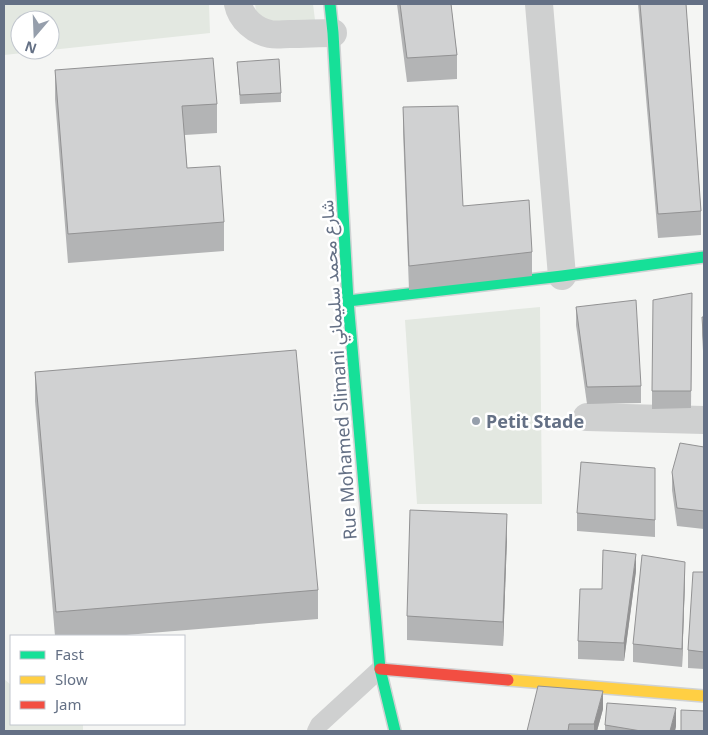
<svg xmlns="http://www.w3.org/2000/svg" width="708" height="735" viewBox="0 0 708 735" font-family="'Noto Sans',Vazirmatn,sans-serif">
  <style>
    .green { fill: #e3e8e1; fill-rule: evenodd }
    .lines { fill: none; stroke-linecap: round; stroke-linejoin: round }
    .fast-casing { stroke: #d0d2d3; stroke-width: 14 }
    .slow-casing { stroke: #d0d2d3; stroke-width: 14 }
    .jam-casing { stroke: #d0d2d3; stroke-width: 14 }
    .lane { stroke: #cfd0d0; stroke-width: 18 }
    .street { stroke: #cfd0d0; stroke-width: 28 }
    .fast { stroke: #16e098; stroke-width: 11 }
    .slow { stroke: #ffcf43; stroke-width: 11 }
    .jam { stroke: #f24e42; stroke-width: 11 }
    .wall { fill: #b3b4b5 }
    .shaded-wall { fill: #929293 }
    .building { fill: #d0d1d2; stroke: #929293 }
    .poi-dot { fill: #969fac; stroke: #fff; stroke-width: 2 }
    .labels { text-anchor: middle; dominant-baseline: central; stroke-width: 5; stroke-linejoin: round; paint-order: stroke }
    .street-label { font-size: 18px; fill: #647085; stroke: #fff }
    .poi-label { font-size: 18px; font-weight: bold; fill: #647085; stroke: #fff; text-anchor: start }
  </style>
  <rect width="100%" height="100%" fill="#f4f5f3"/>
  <g class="green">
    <path d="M4,4H209L210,33L4,55ZM20,20H50V50H20Z"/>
    <path d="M255,4H313L315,20L268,23L256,11Z"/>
    <path d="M540,307L542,504H417L405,320Z"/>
    <path d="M4,679L11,685V724H83V731H4Z"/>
  </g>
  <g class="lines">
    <defs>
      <g id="fast">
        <path d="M330,4L333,33L348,301L380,669L395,731"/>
        <path d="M348,301L562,276L704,257"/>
      </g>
      <path id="slow" d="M508,680L704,696"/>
      <path id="jam" d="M380,669L508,680"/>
    </defs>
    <use href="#fast" class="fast-casing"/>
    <use href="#slow" class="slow-casing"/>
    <use href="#jam" class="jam-casing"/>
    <path class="lane" d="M316,731L319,725L380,669"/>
    <g class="street">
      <path d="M238,4C241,19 255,31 270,34C276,35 284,34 290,34C304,34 319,33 333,33"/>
      <path d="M539,4L562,276"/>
      <path d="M587,417L704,420"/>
    </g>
    <use href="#fast" class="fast"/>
    <use href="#slow" class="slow"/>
    <use href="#jam" class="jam"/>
  </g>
  <g class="wall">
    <path d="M397,4H451L457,55V79L407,82Z"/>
    <path d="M638,4H686L701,211V235L658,238Z"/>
    <path d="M237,62L281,93V102L240,104Z"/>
    <path d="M55,70L217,104V133L185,135L187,168L224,222V251L68,263L55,99Z"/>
    <path d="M403,107L463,206L532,252V276L409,290L403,131Z"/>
    <path d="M692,293L691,408L652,409V391Z"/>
    <path d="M576,307L641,386V403L587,404L576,325Z"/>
    <path d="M702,317H704V366L702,335Z"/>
    <path d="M35,372L318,590V619L114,636H55L35,401Z"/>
    <path d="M704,447V529L677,526L672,490V472Z"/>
    <path d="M655,468V537L577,531V513Z"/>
    <path d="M507,538L503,646L407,640V616Z"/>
    <path d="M636,571L624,661L578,659V641L602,589Z"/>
    <path d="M704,572V669L688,668V650Z"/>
    <path d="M685,579L682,667L633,662V644Z"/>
    <path d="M603,709L597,731H527Z"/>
    <path d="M605,725L676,726L675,731H605Z"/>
  </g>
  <g class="shaded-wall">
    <path d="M507,514V538L503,646V622Z"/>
    <path d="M636,554V571L624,661V643Z"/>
    <path d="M685,562V579L682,667V649Z"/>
    <path d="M603,691V709L597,731H594V724Z"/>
    <path d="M676,708V726L675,731H670Z"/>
  </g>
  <g class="building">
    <path d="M400,4H451L457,55L407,58Z"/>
    <path d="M640,4H686L701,211L658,214Z"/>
    <path d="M213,58L217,104L182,106L187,168L220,166L224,222L68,234L55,70Z"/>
    <path d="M279,59L281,93L240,95L237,62Z"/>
    <path d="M458,106L463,206L529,200L532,252L409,266L403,107Z"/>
    <path d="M692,293L691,391H652L653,300Z"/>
    <path d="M636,300L641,386L587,387L576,307Z"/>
    <path d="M702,317H704V349Z"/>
    <path d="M296,350L318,590L56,612L35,372Z"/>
    <path d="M680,443L704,447V511L677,508L672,472Z"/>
    <path d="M581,462L655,468V520L577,513Z"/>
    <path d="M410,510L507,514L503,622L407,616Z"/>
    <path d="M603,550L636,554L624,643L578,641L580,589H602Z"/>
    <path d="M642,555L685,562L682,649L633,644Z"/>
    <path d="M693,572H704V652L688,650Z"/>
    <path d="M538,686L603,691L594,724H569L568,731H527Z"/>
    <path d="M607,703L676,708L670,731H641L605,725Z"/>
    <path d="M681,710L704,711V731H681Z"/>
  </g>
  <circle class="poi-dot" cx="476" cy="421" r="5"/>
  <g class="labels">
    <g class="street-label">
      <text transform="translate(338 370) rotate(-94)">Rue Mohamed Slimani شارع محمد سليماني</text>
    </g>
    <g class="poi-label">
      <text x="486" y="421">Petit Stade</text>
    </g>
  </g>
  <rect width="708" height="735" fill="none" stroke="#647085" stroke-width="10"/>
  <rect x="10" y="635" width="175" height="90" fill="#ffffff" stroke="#c1c6ce"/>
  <rect x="20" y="651" width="25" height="8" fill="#16e098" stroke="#c1c6ce"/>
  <text x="55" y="660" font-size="15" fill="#647085">Fast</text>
  <rect x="20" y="676" width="25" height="8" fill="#ffcf43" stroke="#c1c6ce"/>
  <text x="55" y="685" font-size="15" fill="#647085">Slow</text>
  <rect x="20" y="701" width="25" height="8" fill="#f24e42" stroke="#c1c6ce"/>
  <text x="55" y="710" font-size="15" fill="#647085">Jam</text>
  <g transform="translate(35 35) rotate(199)"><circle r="24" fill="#ffffff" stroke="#c1c6ce"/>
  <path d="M0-4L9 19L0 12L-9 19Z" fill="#969fac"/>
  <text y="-8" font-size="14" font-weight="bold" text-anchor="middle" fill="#647085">N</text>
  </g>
</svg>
